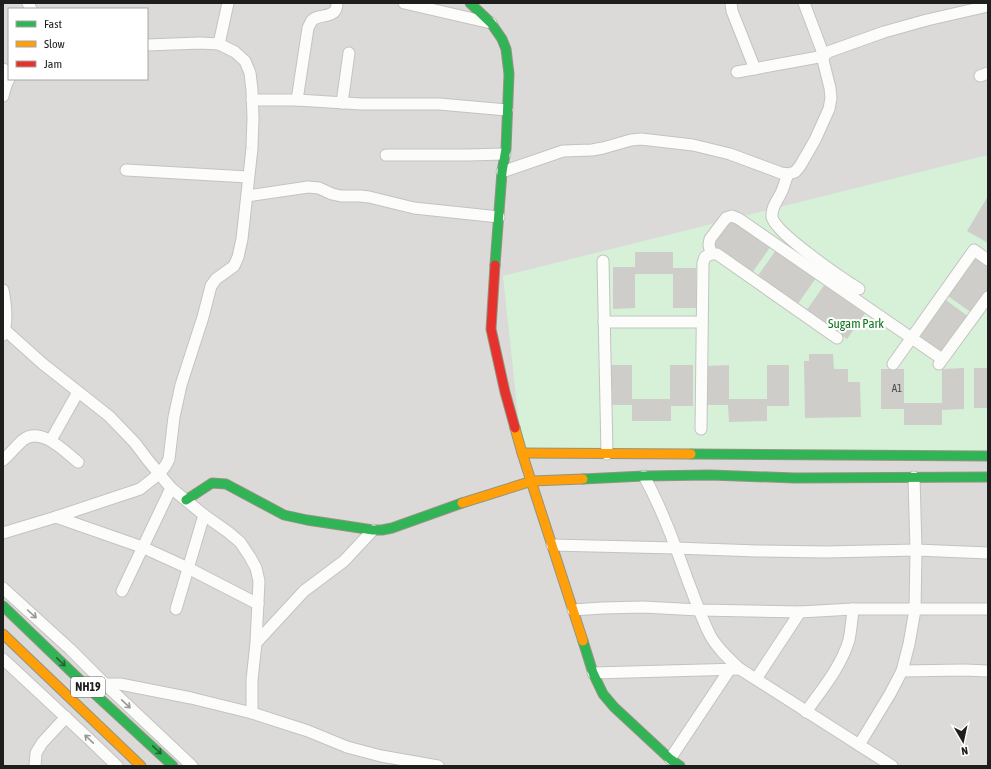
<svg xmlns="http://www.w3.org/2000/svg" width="991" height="769" viewBox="0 0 991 769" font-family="'Asap Condensed',sans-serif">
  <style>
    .residential { fill: #dbdad8; fill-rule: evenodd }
    .park { fill: #d6f1d8 }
    .building { fill: #cfcdca }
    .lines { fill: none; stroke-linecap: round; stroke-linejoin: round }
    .street-casing { stroke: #c3c3c1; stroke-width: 13 }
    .fast-casing { stroke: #929580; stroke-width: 11 }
    .slow-casing { stroke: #929580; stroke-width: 11 }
    .jam-casing { stroke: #929580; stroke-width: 11 }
    .street { stroke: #fcfcfb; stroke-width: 11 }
    .fast { stroke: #30b455; stroke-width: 9 }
    .slow { stroke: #ff9f0a; stroke-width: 9 }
    .jam { stroke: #e5322d; stroke-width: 9 }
    .oneway { stroke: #989898 }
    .oneway2 { stroke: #266237 }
    .labels { text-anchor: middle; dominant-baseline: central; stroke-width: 4; stroke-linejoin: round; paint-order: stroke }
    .number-label { font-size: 11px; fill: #4a4a49 }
    .shield { fill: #fff; stroke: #626262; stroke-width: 1 }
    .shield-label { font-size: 12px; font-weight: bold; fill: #1e1e1e }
    .park-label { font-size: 13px; fill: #127620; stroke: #fff }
  </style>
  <rect width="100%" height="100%" fill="#ecebe7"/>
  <path class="residential" d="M3,3H988V766H3ZM9,9H147V79H9Z"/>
  <path class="park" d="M988,155V456L522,453L503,276Z"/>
  <g class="building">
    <path d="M988,196V243L967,231Z"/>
    <path d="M731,218L771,246L752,273L712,245Z"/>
    <path d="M776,250L816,278L797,305L757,277Z"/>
    <path d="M635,252H673V268H696L697,308H673V274H635V308L613,309V267H635Z"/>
    <path d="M975,254L988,264V292L972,313L945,294Z"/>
    <path d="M825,284L866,312L847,339L806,311Z"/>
    <path d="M943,298L969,317L940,357L913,337Z"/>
    <path d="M809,354H833L834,369H848V382H860L861,417L805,418L804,361H809Z"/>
    <path d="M609,365H632V399H670V365H693V406H671V421H632V405H609Z"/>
    <path d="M729,365V399H767V365H789V406H767V421L729,422L728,405H705V366Z"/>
    <path d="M964,368V409L942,410V425H904V409H881V369H904V403H942V369Z"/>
    <rect x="974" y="368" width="14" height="40"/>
  </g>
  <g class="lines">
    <defs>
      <g id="street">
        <path d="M28,3L31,9"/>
        <path d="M404,3L491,23"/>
        <path d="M731,3L732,11L755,69"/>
        <path d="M147,45L200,43L219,44L228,3"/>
        <path d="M3,69L9,72"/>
        <path d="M737,72L824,56L804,3"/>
        <path d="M980,76L988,73"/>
        <path d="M3,96L6,85L9,79"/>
        <path d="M252,100H297L361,104H439L507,110"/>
        <path d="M297,100L308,28C309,26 310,24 311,22C316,13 332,19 336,9C337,7 337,5 337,3"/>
        <path d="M342,103L349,53"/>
        <path d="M386,155H467L505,154"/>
        <path d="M126,170L248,177"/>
        <path d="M502,172L563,151L592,150L603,148L631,140L641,139L693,145L730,154L781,173L788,174L795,172L800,166L815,140L829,109L831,98L830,88L823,60L824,56L828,52L884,32L927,20L988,6"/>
        <path d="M788,174C786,179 784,186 782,191C778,200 771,207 772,217C775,233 843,279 859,289"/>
        <path d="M247,196L308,187L319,188L332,194L341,196H360L369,197L414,208L499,217"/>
        <path d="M711,254L709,245L710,239L726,218L732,216L739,219L942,359"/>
        <path d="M603,261L607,454"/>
        <path d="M3,290C6,305 8,321 3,335"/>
        <path d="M604,322H702"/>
        <path d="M5,330L43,364L109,416L135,443L147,459L171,488L204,515L228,532L240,542L250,557L256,568L259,581L256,643L252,680V713"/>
        <path d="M893,364L974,250L988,260"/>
        <path d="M939,364L988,297"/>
        <path d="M701,429L703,263L705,257L711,254H717L837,338"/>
        <path d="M51,440L78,392"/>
        <path d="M3,460C10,454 16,446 23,440C41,426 64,451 78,462"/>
        <path d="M644,476C662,509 675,545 688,581C695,599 701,617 710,635C717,648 729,659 740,669L892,766"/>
        <path d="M56,517L142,547L188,568L258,604"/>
        <path d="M3,533L56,517L140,489L159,474L166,465L169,459L174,417L181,385L203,317L211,286L216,279L234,266L238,257L242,239L252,148L253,118L252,90L250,73L245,61L235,52L219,44"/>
        <path d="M552,545L675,548L757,551L826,552L916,550L988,553"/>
        <path d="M3,588L70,649L105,684L192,766"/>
        <path d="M122,591L171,488"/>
        <path d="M176,609L204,515"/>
        <path d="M573,610L602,608L643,607L699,610L800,612L853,609H988"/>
        <path d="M256,643L304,591L344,561L373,530"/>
        <path d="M3,659L89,739L117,766"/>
        <path d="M902,671L964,670L988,671"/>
        <path d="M593,673L740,669"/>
        <path d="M756,679L800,612"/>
        <path d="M105,684H120L191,698L252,713L308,731L347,747L381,756L438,766"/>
        <path d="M806,712C822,689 841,667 849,640C851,630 852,620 853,609"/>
        <path d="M859,745L890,694L902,671L909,644L915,610L916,550L914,477"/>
        <path d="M670,759L730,669"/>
        <path d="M35,766L36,753L42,743L66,717"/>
      </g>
      <g id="fast">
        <path d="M470,3L491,23L502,39L506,49L509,74L506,149L502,172L495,265"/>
        <path d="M691,454L988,456"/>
        <path d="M583,479L644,476L710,475L795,478L988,477"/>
        <path d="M186,500L212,483L226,484L284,515L307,520L373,530H382L392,528L462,503"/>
        <path d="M3,606L83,683L173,766"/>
        <path d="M583,641L593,673L603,694L614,707L670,759L680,766"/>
      </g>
      <g id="slow">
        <path d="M515,428L522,453L583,641"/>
        <path d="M522,453L691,454"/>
        <path d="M462,503L532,481L583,479"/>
        <path d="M3,634L141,766"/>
      </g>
      <path id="jam" d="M495,265L491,329L505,392L515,428"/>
    </defs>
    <use href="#street" class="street-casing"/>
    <use href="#fast" class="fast-casing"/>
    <use href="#slow" class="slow-casing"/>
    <use href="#jam" class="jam-casing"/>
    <use href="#street" class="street"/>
    <use href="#fast" class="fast"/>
    <use href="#slow" class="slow"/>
    <use href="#jam" class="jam"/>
  </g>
  <defs><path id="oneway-shaft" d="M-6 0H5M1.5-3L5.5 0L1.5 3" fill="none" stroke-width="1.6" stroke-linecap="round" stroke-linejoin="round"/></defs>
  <g class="oneway">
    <use href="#oneway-shaft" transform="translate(32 614) rotate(42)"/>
    <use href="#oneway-shaft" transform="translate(126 704) rotate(43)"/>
    <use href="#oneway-shaft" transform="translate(89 739) rotate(-136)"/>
  </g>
  <g class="oneway2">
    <use href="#oneway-shaft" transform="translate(61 662) rotate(44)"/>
    <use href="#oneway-shaft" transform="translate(157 750) rotate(43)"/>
  </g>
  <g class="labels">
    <g class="number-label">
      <text x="897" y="388">A1</text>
    </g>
    <rect class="shield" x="71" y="677" width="34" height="20" rx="3"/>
    <g class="shield-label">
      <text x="88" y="687">NH19</text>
    </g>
    <g class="park-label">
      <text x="856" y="323">Sugam Park</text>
    </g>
  </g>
  <rect width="991" height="769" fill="none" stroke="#1e1e1e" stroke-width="8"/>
  <rect x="8" y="8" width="140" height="72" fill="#ffffff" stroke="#a5a5a5"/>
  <rect x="16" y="21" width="20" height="6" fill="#30b455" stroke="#a5a5a5"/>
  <text x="44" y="28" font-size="12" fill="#1e1e1e">Fast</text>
  <rect x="16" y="41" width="20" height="6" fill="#ff9f0a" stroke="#a5a5a5"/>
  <text x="44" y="48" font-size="12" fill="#1e1e1e">Slow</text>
  <rect x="16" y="61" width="20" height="6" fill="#e5322d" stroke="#a5a5a5"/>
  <text x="44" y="68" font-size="12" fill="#1e1e1e">Jam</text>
  <g transform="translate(963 741) rotate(171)" stroke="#ffffff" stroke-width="3" paint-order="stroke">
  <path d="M0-3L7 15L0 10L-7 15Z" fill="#1e1e1e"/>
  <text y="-6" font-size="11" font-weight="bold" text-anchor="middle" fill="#1e1e1e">N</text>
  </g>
</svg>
